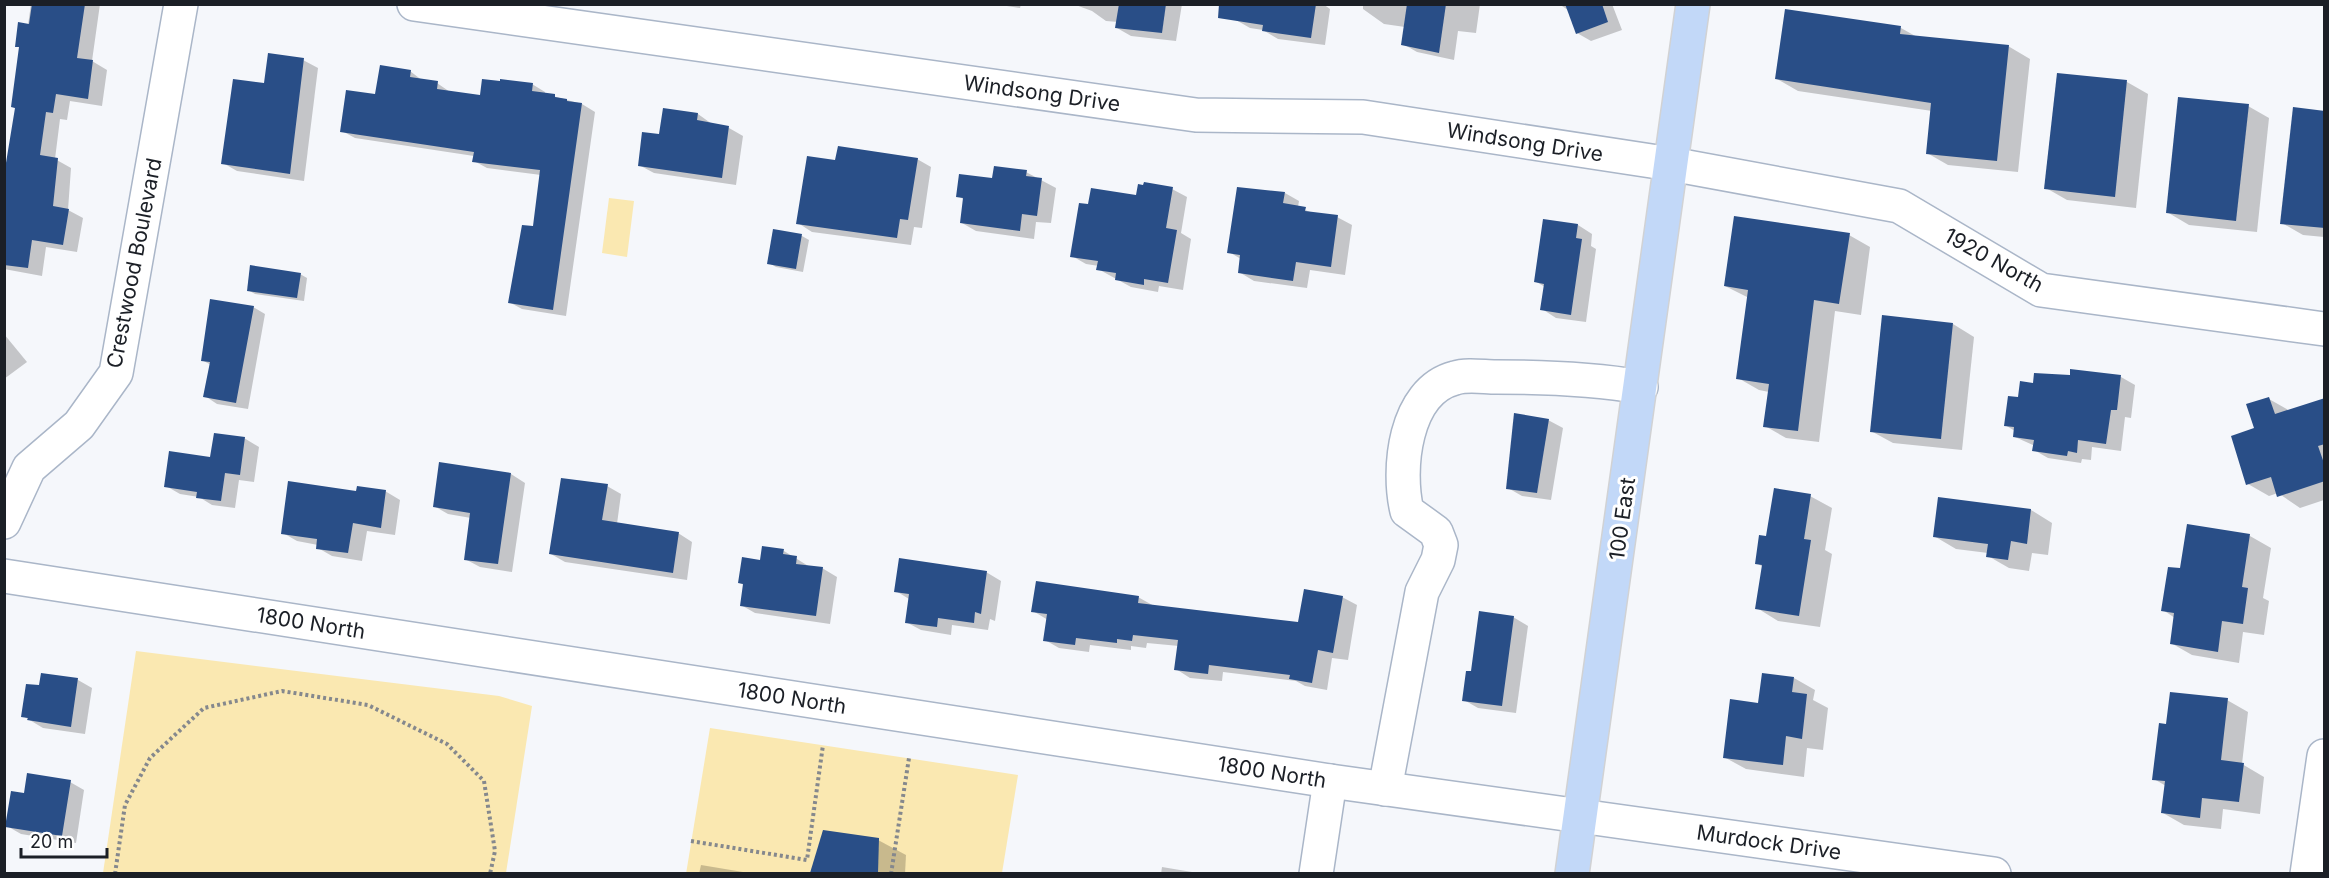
<svg xmlns="http://www.w3.org/2000/svg" width="2329" height="878" viewBox="0 0 2329 878" font-family="Inter,sans-serif">
  <style>
    .green { fill: #fae8b1 }
    .shadow { fill: #0003 }
    .building { fill: #294e87 }
    .lines { fill: none; stroke-linecap: round; stroke-linejoin: round }
    .minor-casing { stroke: #aab6c8; stroke-width: 36 }
    .major-casing { stroke: #d1d2d4; stroke-width: 36 }
    .path { stroke: #85888d; stroke-width: 4; stroke-dasharray: 3 3; stroke-linecap: butt }
    .minor { stroke: #fff; stroke-width: 33 }
    .major { stroke: #c2d8f8; stroke-width: 33 }
    .labels { text-anchor: middle; dominant-baseline: central; stroke-width: 6; stroke-linejoin: round; paint-order: stroke }
    .street-label { font-size: 21px; fill: #1b1f26; stroke: #fff }
  </style>
  <rect width="100%" height="100%" fill="#f5f7fb"/>
  <g class="green">
    <path d="M609,198L634,201L627,257L602,253Z"/>
    <path d="M136,651L499,696L532,706L506,873H103Z"/>
    <path d="M710,728L1018,775L1002,873L686,874Z"/>
  </g>
  <g class="shadow">
    <path d="M31,4H100L92,61L107,70L102,106L70,101L67,120L60,119L55,159L71,168L68,210L83,218L77,252L46,247L42,276L4,269V185L16,109L12,106L20,48L17,46L28,25Z"/>
    <path d="M994,4H1021L1020,8Z"/>
    <path d="M1073,4H1182L1176,41L1131,36L1117,28L1118,22L1106,21L1092,11Z"/>
    <path d="M1238,4H1323L1330,9L1325,45L1278,39L1263,30L1250,28L1236,20Z"/>
    <path d="M1363,4H1480L1476,33L1458,31L1454,60L1417,52L1403,44L1405,27L1384,24L1363,9Z"/>
    <path d="M1559,4H1612L1622,30L1591,41L1577,33L1568,10Z"/>
    <path d="M1901,28L1917,37L2008,46L2030,59L2018,172L1948,165L1927,153L1932,111L1798,91L1777,79Z"/>
    <path d="M303,60L318,68L304,181L237,171L223,163Z"/>
    <path d="M410,71L423,81L437,83L450,92L482,97L532,84L545,92V94L582,104L595,112L566,316L522,309L509,302L516,259L519,260L535,228L541,175L487,168L474,161V156L355,138L342,131L377,96Z"/>
    <path d="M2058,74L2127,82L2148,94L2136,208L2067,200L2046,188Z"/>
    <path d="M2248,106L2269,118L2257,232L2189,225L2167,212Z"/>
    <path d="M664,109L698,114L712,124L729,128L743,136L736,185L654,173L639,165L661,136Z"/>
    <path d="M2324,112V237L2303,235L2282,223Z"/>
    <path d="M917,159L931,167L922,228L914,227L911,245L812,232L798,223L837,162Z"/>
    <path d="M1026,172L1056,188L1051,223L1036,222L1034,239L976,231L962,223L965,200L958,196L994,180Z"/>
    <path d="M1172,189L1187,197L1181,233L1191,239L1183,290L1159,286L1158,292L1131,287L1098,269L1099,266L1086,264L1072,256L1089,206Z"/>
    <path d="M1285,193L1299,201L1298,207L1315,214L1337,217L1352,225L1345,275L1310,270L1307,288L1254,281L1239,272L1241,259L1229,252Z"/>
    <path d="M1544,221L1578,225L1592,234L1591,246L1596,249L1586,322L1556,318L1542,309L1545,287L1535,281Z"/>
    <path d="M774,231L802,236L809,240L803,272L776,267L769,263Z"/>
    <path d="M1849,235L1870,247L1861,315L1835,311L1819,442L1786,438L1765,426L1769,392L1759,390L1738,378L1749,298L1725,286Z"/>
    <path d="M300,274L307,278L304,301L255,294L248,290Z"/>
    <path d="M253,307L265,314L248,409L217,404L205,396L211,365L202,360Z"/>
    <path d="M1953,324L1974,337L1962,450L1893,443L1871,431Z"/>
    <path d="M4,334L27,362L4,379Z"/>
    <path d="M2121,377L2135,385L2131,418L2125,417L2121,451L2092,447L2091,460L2082,459L2081,463L2048,458L2034,450L2035,446L2015,437V431L2005,425L2020,399L2034,385Z"/>
    <path d="M2269,399L2290,411L2324,400V500L2300,508L2278,493L2269,496L2248,484L2256,429Z"/>
    <path d="M1548,420L1563,428L1551,500L1522,496L1508,488Z"/>
    <path d="M244,438L259,447L254,482L239,480L235,508L212,505L199,497L180,494L166,486Z"/>
    <path d="M511,474L525,483L512,572L480,567L465,559L471,518L448,514L434,506Z"/>
    <path d="M607,486L621,494L617,524L678,533L692,542L687,580L565,562L551,554Z"/>
    <path d="M385,491L400,500L395,535L367,531L362,561L332,556L318,548V545L297,541L283,533L358,493Z"/>
    <path d="M1810,496L1832,508L1825,550L1832,554L1820,627L1778,621L1757,608L1763,567L1757,563L1768,538Z"/>
    <path d="M1939,498L2031,510L2052,523L2048,555L2032,553L2029,571L2009,568L1988,556V553L1956,549L1934,536Z"/>
    <path d="M2250,536L2271,548L2263,598L2269,601L2264,635L2243,632L2239,663L2192,655L2171,643L2175,618L2163,610L2181,570Z"/>
    <path d="M784,551L810,567L822,568L837,577L830,624L755,613L741,605L744,585L740,583L761,561Z"/>
    <path d="M986,572L1001,581L995,621L990,619L988,630L952,625L951,635L921,630L906,622L909,599L896,591Z"/>
    <path d="M1138,597L1154,606L1300,624L1342,597L1357,605L1348,660L1332,658L1327,690L1305,686L1296,681L1223,672L1222,681L1190,678L1176,669L1179,646L1147,643L1146,648L1131,646V650L1090,645L1089,652L1059,648L1045,640L1048,620L1033,611Z"/>
    <path d="M1513,617L1528,626L1516,713L1478,708L1464,700L1473,673Z"/>
    <path d="M1794,678L1815,690L1813,700L1828,708L1823,750L1807,748L1804,777L1746,769L1724,757L1759,704Z"/>
    <path d="M78,680L92,688L85,734L43,728L23,716L40,687Z"/>
    <path d="M2227,700L2248,712L2242,764L2264,777L2260,814L2223,809L2221,829L2184,825L2163,813L2166,786L2154,779L2167,726Z"/>
    <path d="M70,782L84,790L76,843L21,834L7,826L25,795Z"/>
    <path d="M824,832L878,840L906,855L905,874H811Z"/>
    <path d="M701,865L755,874H699Z"/>
    <path d="M1162,867L1204,874H1161Z"/>
  </g>
  <g class="building">
    <path d="M32,4H85L77,58L93,60L88,99L56,94L53,113L46,112L40,155L58,158L53,206L69,209L63,245L32,240L28,268L4,265V175L15,108L11,107L19,47H15L18,22L29,24Z"/>
    <path d="M1119,4H1166L1162,33L1115,28Z"/>
    <path d="M1219,4H1316L1311,38L1262,31L1263,25L1218,18Z"/>
    <path d="M1407,4H1446L1439,53L1401,45Z"/>
    <path d="M1565,4H1602L1608,22L1576,34Z"/>
    <path d="M1785,9L1901,26L1900,34L2009,45L1997,161L1926,154L1931,103L1775,79Z"/>
    <path d="M268,53L304,58L290,174L221,164L233,79L264,83Z"/>
    <path d="M380,65L411,70L410,77L438,81L437,89L480,95L482,79L500,81V79L533,83L532,91L555,94V97L567,99V101L582,103L553,310L508,303L522,225L533,226L540,170L472,162L474,152L340,132L346,90L375,94Z"/>
    <path d="M2057,73L2127,80L2115,197L2044,189Z"/>
    <path d="M2178,97L2249,104L2236,221L2166,213Z"/>
    <path d="M2293,107L2325,111V228L2280,224Z"/>
    <path d="M663,108L698,113L697,120L729,126L722,178L638,166L642,132L659,134Z"/>
    <path d="M838,146L918,158L908,220L900,219L897,238L796,224L807,156L835,160Z"/>
    <path d="M994,166L1027,170L1026,176L1042,178L1037,216L1022,214L1020,231L960,223L963,198L956,197L959,174L992,178Z"/>
    <path d="M1144,182L1173,187L1166,228L1177,230L1168,283L1144,279V285L1115,280L1116,273L1096,270L1098,261L1070,257L1079,203L1088,204L1091,188L1136,195L1138,184L1143,185Z"/>
    <path d="M1237,187L1285,192L1283,203L1306,207L1305,211L1338,215L1331,267L1296,262L1293,281L1238,273L1240,255L1227,253Z"/>
    <path d="M1734,216L1850,233L1839,304L1814,300L1798,431L1763,427L1769,384L1736,379L1748,290L1724,286Z"/>
    <path d="M1543,219L1578,224L1576,238L1582,239L1571,315L1540,310L1544,284L1534,282Z"/>
    <path d="M773,229L802,234L796,269L767,264Z"/>
    <path d="M250,265L301,273L297,298L247,291Z"/>
    <path d="M210,299L254,306L236,403L203,397L210,362L201,361Z"/>
    <path d="M1882,315L1953,323L1941,439L1870,432Z"/>
    <path d="M2070,369L2121,375L2117,410H2111L2106,444L2078,440L2077,453L2068,451L2067,456L2032,451L2034,440L2013,437L2014,427L2004,426L2008,396L2018,397L2020,381L2033,383L2034,373L2070,375Z"/>
    <path d="M2269,397L2275,414L2325,398V444L2318,446L2325,466V481L2277,497L2271,477L2246,485L2231,436L2254,428L2246,404Z"/>
    <path d="M1514,413L1549,419L1537,493L1506,489Z"/>
    <path d="M214,433L245,437L240,475L225,473L221,501L196,498L197,492L164,487L169,451L210,457Z"/>
    <path d="M439,462L511,473L498,564L464,560L470,513L433,507Z"/>
    <path d="M561,478L608,484L602,520L679,532L673,573L549,554Z"/>
    <path d="M288,481L356,491L357,486L386,490L381,528L353,523L348,553L316,549L317,539L281,534Z"/>
    <path d="M1774,488L1811,494L1804,539L1811,540L1799,616L1755,609L1762,565L1755,564L1759,535L1766,536Z"/>
    <path d="M1938,497L2031,509L2027,544L2011,541L2008,560L1986,557L1988,544L1933,537Z"/>
    <path d="M2187,524L2250,534L2242,587L2248,588L2243,624L2222,621L2218,652L2170,644L2174,613L2161,611L2168,567L2180,568Z"/>
    <path d="M762,546L784,549L783,554L797,556L796,564L823,567L816,616L740,606L743,584L738,583L742,557L760,560Z"/>
    <path d="M899,558L987,571L981,614L975,612L974,623L938,618L937,627L905,623L909,594L894,592Z"/>
    <path d="M1036,581L1139,596L1138,603L1298,622L1304,589L1343,596L1333,653L1318,650L1312,683L1289,679L1290,675L1209,665L1208,674L1174,670L1178,640L1133,635L1132,641L1117,639V643L1076,638L1075,645L1043,641L1047,614L1031,612Z"/>
    <path d="M1479,611L1514,616L1502,706L1462,701L1466,671H1471Z"/>
    <path d="M41,673L78,678L71,727L27,720L28,718L21,717L26,684L39,685Z"/>
    <path d="M1762,673L1794,677L1792,692L1807,694L1802,739L1786,736L1783,765L1723,758L1730,699L1758,703Z"/>
    <path d="M2170,692L2228,698L2221,760L2244,763L2239,802L2202,798L2200,818L2161,813L2165,781L2152,780L2159,723L2166,724Z"/>
    <path d="M27,773L71,780L62,836L5,827L11,791L24,793Z"/>
    <path d="M823,830L879,838L878,873H810Z"/>
  </g>
  <g class="lines">
    <defs>
      <g id="minor">
        <path d="M414,4L1196,115L1363,117L1671,164L1899,206L2041,290L2324,329"/>
        <path d="M4,522L29,468L79,425L116,373L181,4"/>
        <path d="M4,576L1330,781L1994,874"/>
        <path d="M1385,789L1422,592L1438,560L1441,545L1436,532L1407,511C1397,470 1404,391 1455,378C1467,374 1484,377 1496,377C1545,377 1593,379 1641,387"/>
        <path d="M1316,874L1330,781"/>
        <path d="M2307,874L2324,756"/>
      </g>
      <path id="major" d="M1572,874L1693,4"/>
    </defs>
    <use href="#minor" class="minor-casing"/>
    <use href="#major" class="major-casing"/>
    <g class="path">
      <path d="M691,841L807,860L823,745"/>
      <path d="M115,874L125,805L150,758L204,708L282,691L368,705L447,744L484,781L495,851L490,874"/>
      <path d="M891,874L909,758"/>
    </g>
    <use href="#minor" class="minor"/>
    <use href="#major" class="major"/>
  </g>
  <g class="labels">
    <g class="street-label">
      <text transform="translate(1042 93) rotate(8)">Windsong Drive</text>
      <text transform="translate(1525 142) rotate(9)">Windsong Drive</text>
      <text transform="translate(1994 260) rotate(29)">1920 North</text>
      <text transform="translate(134 263) rotate(-79)">Crestwood Boulevard</text>
      <text transform="translate(1622 519) rotate(-82)">100 East</text>
      <text transform="translate(311 623) rotate(9)">1800 North</text>
      <text transform="translate(792 698) rotate(9)">1800 North</text>
      <text transform="translate(1272 772) rotate(9)">1800 North</text>
      <text transform="translate(1769 842) rotate(8)">Murdock Drive</text>
    </g>
  </g>
  <rect width="2329" height="878" fill="none" stroke="#1b1f26" stroke-width="12"/>
  <path d="M21 848v9h86v-9" fill="none" stroke="#1b1f26" stroke-width="3"/>
  <text x="30" y="848" font-size="18" fill="#1b1f26" stroke="#ffffff" stroke-width="4.5" paint-order="stroke">20 m</text>
</svg>
